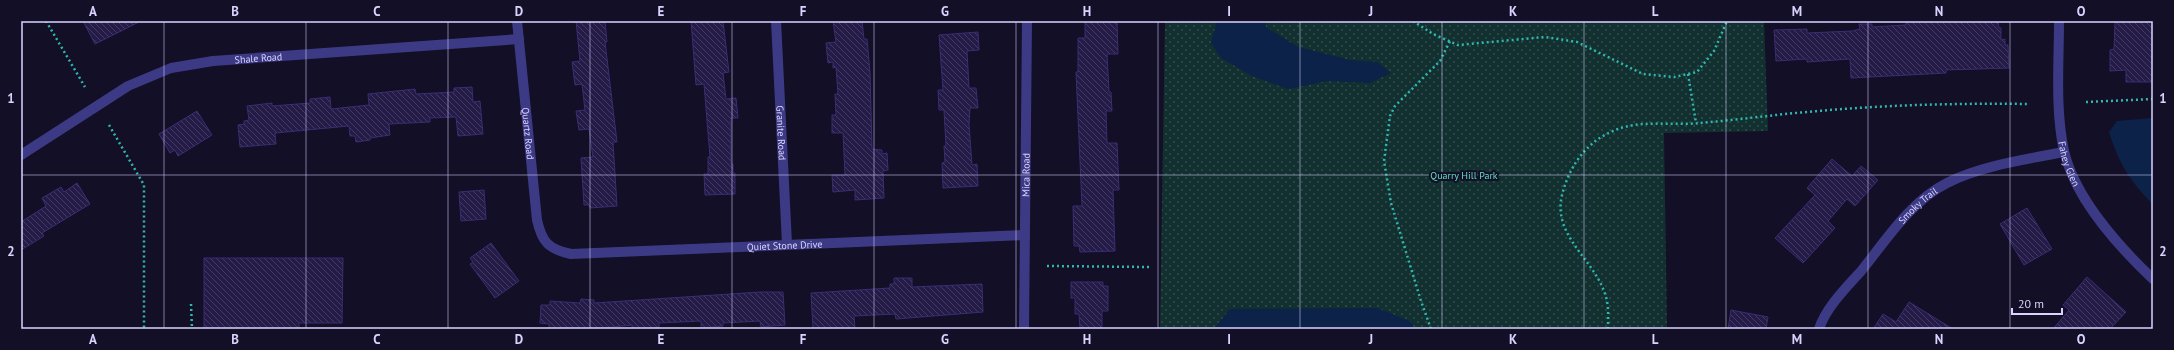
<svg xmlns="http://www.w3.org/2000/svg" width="2174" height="350" viewBox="0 0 2174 350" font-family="'PT Sans',sans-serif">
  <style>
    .park { fill: url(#park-dots) }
    .water { fill: #0c2248 }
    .building { fill: url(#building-back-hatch); stroke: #3b2d73 }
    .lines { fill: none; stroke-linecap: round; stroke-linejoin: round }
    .path { stroke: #2fb8b0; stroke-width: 2.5; stroke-dasharray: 2 3; stroke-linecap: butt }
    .minor { stroke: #3d3a85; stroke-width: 10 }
    .grid { fill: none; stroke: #d9d4ff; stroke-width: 1; stroke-opacity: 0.55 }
    .labels { text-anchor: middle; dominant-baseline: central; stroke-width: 4; stroke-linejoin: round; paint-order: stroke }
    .street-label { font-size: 10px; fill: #d9d4ff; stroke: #130f26 }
    .park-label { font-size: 10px; fill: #5fe0c0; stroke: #130f26 }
    .neatline { fill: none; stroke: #d9d4ff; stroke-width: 1.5 }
    .grid-label { font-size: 13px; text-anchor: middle; font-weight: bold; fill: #d9d4ff }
  </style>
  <defs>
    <pattern id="park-dots" width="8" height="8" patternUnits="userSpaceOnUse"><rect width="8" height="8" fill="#12302f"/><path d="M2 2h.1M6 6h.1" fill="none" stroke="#344d4e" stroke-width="1.8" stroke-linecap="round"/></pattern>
    <pattern id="building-back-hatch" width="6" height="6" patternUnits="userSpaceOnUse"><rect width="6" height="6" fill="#241b47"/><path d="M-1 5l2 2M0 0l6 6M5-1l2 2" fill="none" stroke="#433b63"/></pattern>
  </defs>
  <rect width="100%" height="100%" fill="#130f26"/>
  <path class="park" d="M1165,21H1764L1768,131L1664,133L1667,329H1160Z"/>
  <g class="water">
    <path d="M1217,21H1265L1266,27L1298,47L1350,60L1377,62L1391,73L1370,83L1327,81L1288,89L1252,76L1221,58L1211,43Z"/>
    <path d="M2153,118V205C2129,179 2120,166 2109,132L2117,121Z"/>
    <path d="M1377,308L1410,321L1415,329H1214L1230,309Z"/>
  </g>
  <g class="building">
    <path d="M83,21H141L95,44Z"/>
    <path d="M576,21H605L607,42H605L617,142H613L617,206L590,208L589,205H584L581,158L593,157L589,129L579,130L576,111L585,110L582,84L575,85L572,62L580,61Z"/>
    <path d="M691,21H723L729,72L723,73L726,99L736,98L738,118H731V164H733V173H735V194L705,195L704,174H708V157H710L704,84L696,85Z"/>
    <path d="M833,21H862L864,39H867L870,73L872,149L882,150V154L887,153L888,170L883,171L884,198L855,200V190L833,192L832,175H845L843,133H832V115H836L835,94H838L836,67L833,68V62L828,63L826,43L836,42Z"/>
    <path d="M1085,21H1117L1118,54H1107L1109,92H1111L1112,111H1106L1107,143H1117L1119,190H1113L1115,251L1080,252L1079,246H1074L1073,206H1082L1076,72H1078V38H1085Z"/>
    <path d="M1906,21H1998L1999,28H2001V40L2005,39V45H2008L2009,68L1946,70V73L1851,78L1850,59L1807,62V59L1776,61L1774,30L1807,29V33L1852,31L1860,29L1859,24H1872V27L1906,25Z"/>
    <path d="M2115,21H2153V82H2126V70L2110,71V50L2114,49Z"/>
    <path d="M978,32L979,50L967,51L969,88H976L978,108H970L969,124L972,165L977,164L978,186L943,188L942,163L945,162L944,146H946L944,110H939L938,90H943L939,35Z"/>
    <path d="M472,87L473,102L480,101L483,134L458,136L456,117L430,118V122L389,124L390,135L370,138V140L356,142L355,136H350L349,126L275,133L276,144L240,147L238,125L244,124V121L249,120L247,106L272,103V106L310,103V99L330,97L331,109L369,105L368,94L415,89L416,94L454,92V88Z"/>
    <path d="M197,111L212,135L178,156L175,150L170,153L159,134Z"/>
    <path d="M1832,159L1852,176L1861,166L1878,180L1855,206L1847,199L1828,221L1835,228L1803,263L1775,238L1815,195L1807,188Z"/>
    <path d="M77,183L90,204L42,233L44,236L21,250V222L46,206L42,198L61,187L64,192Z"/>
    <path d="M484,190L486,219L461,221L459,192Z"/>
    <path d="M2027,208L2052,249L2024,265L2000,224Z"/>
    <path d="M491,243L519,281L495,298L470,264L473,262L470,258Z"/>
    <path d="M204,258H343L342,323H299V329H204Z"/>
    <path d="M2087,277L2126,312L2110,329H2053L2069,310L2063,305Z"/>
    <path d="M894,278H912V287L982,284L983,312L896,319L895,314L854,316L855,329H813L811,293L890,288V284H894Z"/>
    <path d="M1071,282H1103V286H1108V311H1102V328H1080L1079,314H1075V298H1071Z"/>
    <path d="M760,292H783L785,325L761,327L760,321L723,323V326L701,328V321L659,323V328L640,329H632V325L593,329H549V324L540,323L541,305H550V301L580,303L581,299L594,300V303Z"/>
    <path d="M1909,302L1953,329H1873L1883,314L1896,322Z"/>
    <path d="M1731,310L1768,317L1766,329H1728Z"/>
  </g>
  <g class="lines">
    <g class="path">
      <path d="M46,21L85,87"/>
      <path d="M1413,21L1433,34L1458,45L1545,37L1577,42L1643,74L1674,77L1697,72L1714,51L1727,21"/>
      <path d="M1688,74L1696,123"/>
      <path d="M2086,102L2153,99"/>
      <path d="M109,125L144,185V329"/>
      <path d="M1047,266L1149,267"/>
      <path d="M191,304L192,329"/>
      <path d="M1431,329L1421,301L1391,203L1384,161L1390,116L1395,106L1440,61L1450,41"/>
      <path d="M1608,329C1608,318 1609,307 1606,297C1596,260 1552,237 1562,195C1569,167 1586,142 1613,131C1639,119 1672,126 1700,123C1736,120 1771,115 1807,112C1881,105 1955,103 2029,104"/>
    </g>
    <g class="minor">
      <path id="s1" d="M517,21L537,220C542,242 548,249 571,254L1025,235"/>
      <path id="s2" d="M776,21L787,244"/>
      <path id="s3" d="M2059,21C2059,64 2055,109 2064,151C2075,198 2119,247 2153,279"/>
      <path id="s4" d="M21,155L128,86L171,68L213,61L519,39"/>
      <path id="s5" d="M1024,329L1027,21"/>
      <path id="s6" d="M1819,329C1826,307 1847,287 1862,270C1886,240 1911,201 1947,183C1979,166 2028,159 2064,152"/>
    </g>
  </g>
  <path class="grid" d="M164,21V329M306,21V329M448,21V329M590,21V329M732,21V329M874,21V329M1016,21V329M1158,21V329M1300,21V329M1442,21V329M1584,21V329M1726,21V329M1868,21V329M2010,21V329M21,175H2153"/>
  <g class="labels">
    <g class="street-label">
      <text stroke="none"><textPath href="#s4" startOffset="262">Shale Road</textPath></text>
      <text stroke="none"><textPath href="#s2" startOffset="112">Granite Road</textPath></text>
      <text stroke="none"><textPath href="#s1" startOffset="113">Quartz Road</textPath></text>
      <text stroke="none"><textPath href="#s3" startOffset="144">Fahey Glen</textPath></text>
      <text stroke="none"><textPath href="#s5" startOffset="154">Mica Road</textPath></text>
      <text stroke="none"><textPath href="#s6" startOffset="159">Smoky Trail</textPath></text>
      <text stroke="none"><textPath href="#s1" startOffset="466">Quiet Stone Drive</textPath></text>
    </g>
    <g class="park-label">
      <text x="1464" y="175">Quarry Hill Park</text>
    </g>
  </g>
  <rect width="2174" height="350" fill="none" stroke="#130f26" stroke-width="44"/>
  <path d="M2012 308v6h50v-6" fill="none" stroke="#d9d4ff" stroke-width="2"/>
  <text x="2018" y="308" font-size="12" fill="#d9d4ff" stroke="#130f26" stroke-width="3" paint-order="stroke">20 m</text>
  <rect x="22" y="22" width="2130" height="306" class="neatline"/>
  <g class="grid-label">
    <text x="93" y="16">A</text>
    <text x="235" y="16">B</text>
    <text x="377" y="16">C</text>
    <text x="519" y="16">D</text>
    <text x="661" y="16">E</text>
    <text x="803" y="16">F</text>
    <text x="945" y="16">G</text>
    <text x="1087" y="16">H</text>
    <text x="1229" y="16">I</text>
    <text x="1371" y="16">J</text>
    <text x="1513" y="16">K</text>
    <text x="1655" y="16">L</text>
    <text x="1797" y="16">M</text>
    <text x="1939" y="16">N</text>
    <text x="2081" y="16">O</text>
    <text x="11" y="103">1</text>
    <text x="2163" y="103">1</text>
    <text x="11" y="256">2</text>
    <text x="2163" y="256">2</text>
    <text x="93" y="344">A</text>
    <text x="235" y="344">B</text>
    <text x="377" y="344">C</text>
    <text x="519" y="344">D</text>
    <text x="661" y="344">E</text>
    <text x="803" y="344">F</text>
    <text x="945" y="344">G</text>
    <text x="1087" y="344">H</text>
    <text x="1229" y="344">I</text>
    <text x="1371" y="344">J</text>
    <text x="1513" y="344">K</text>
    <text x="1655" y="344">L</text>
    <text x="1797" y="344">M</text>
    <text x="1939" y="344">N</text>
    <text x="2081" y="344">O</text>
  </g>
</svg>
